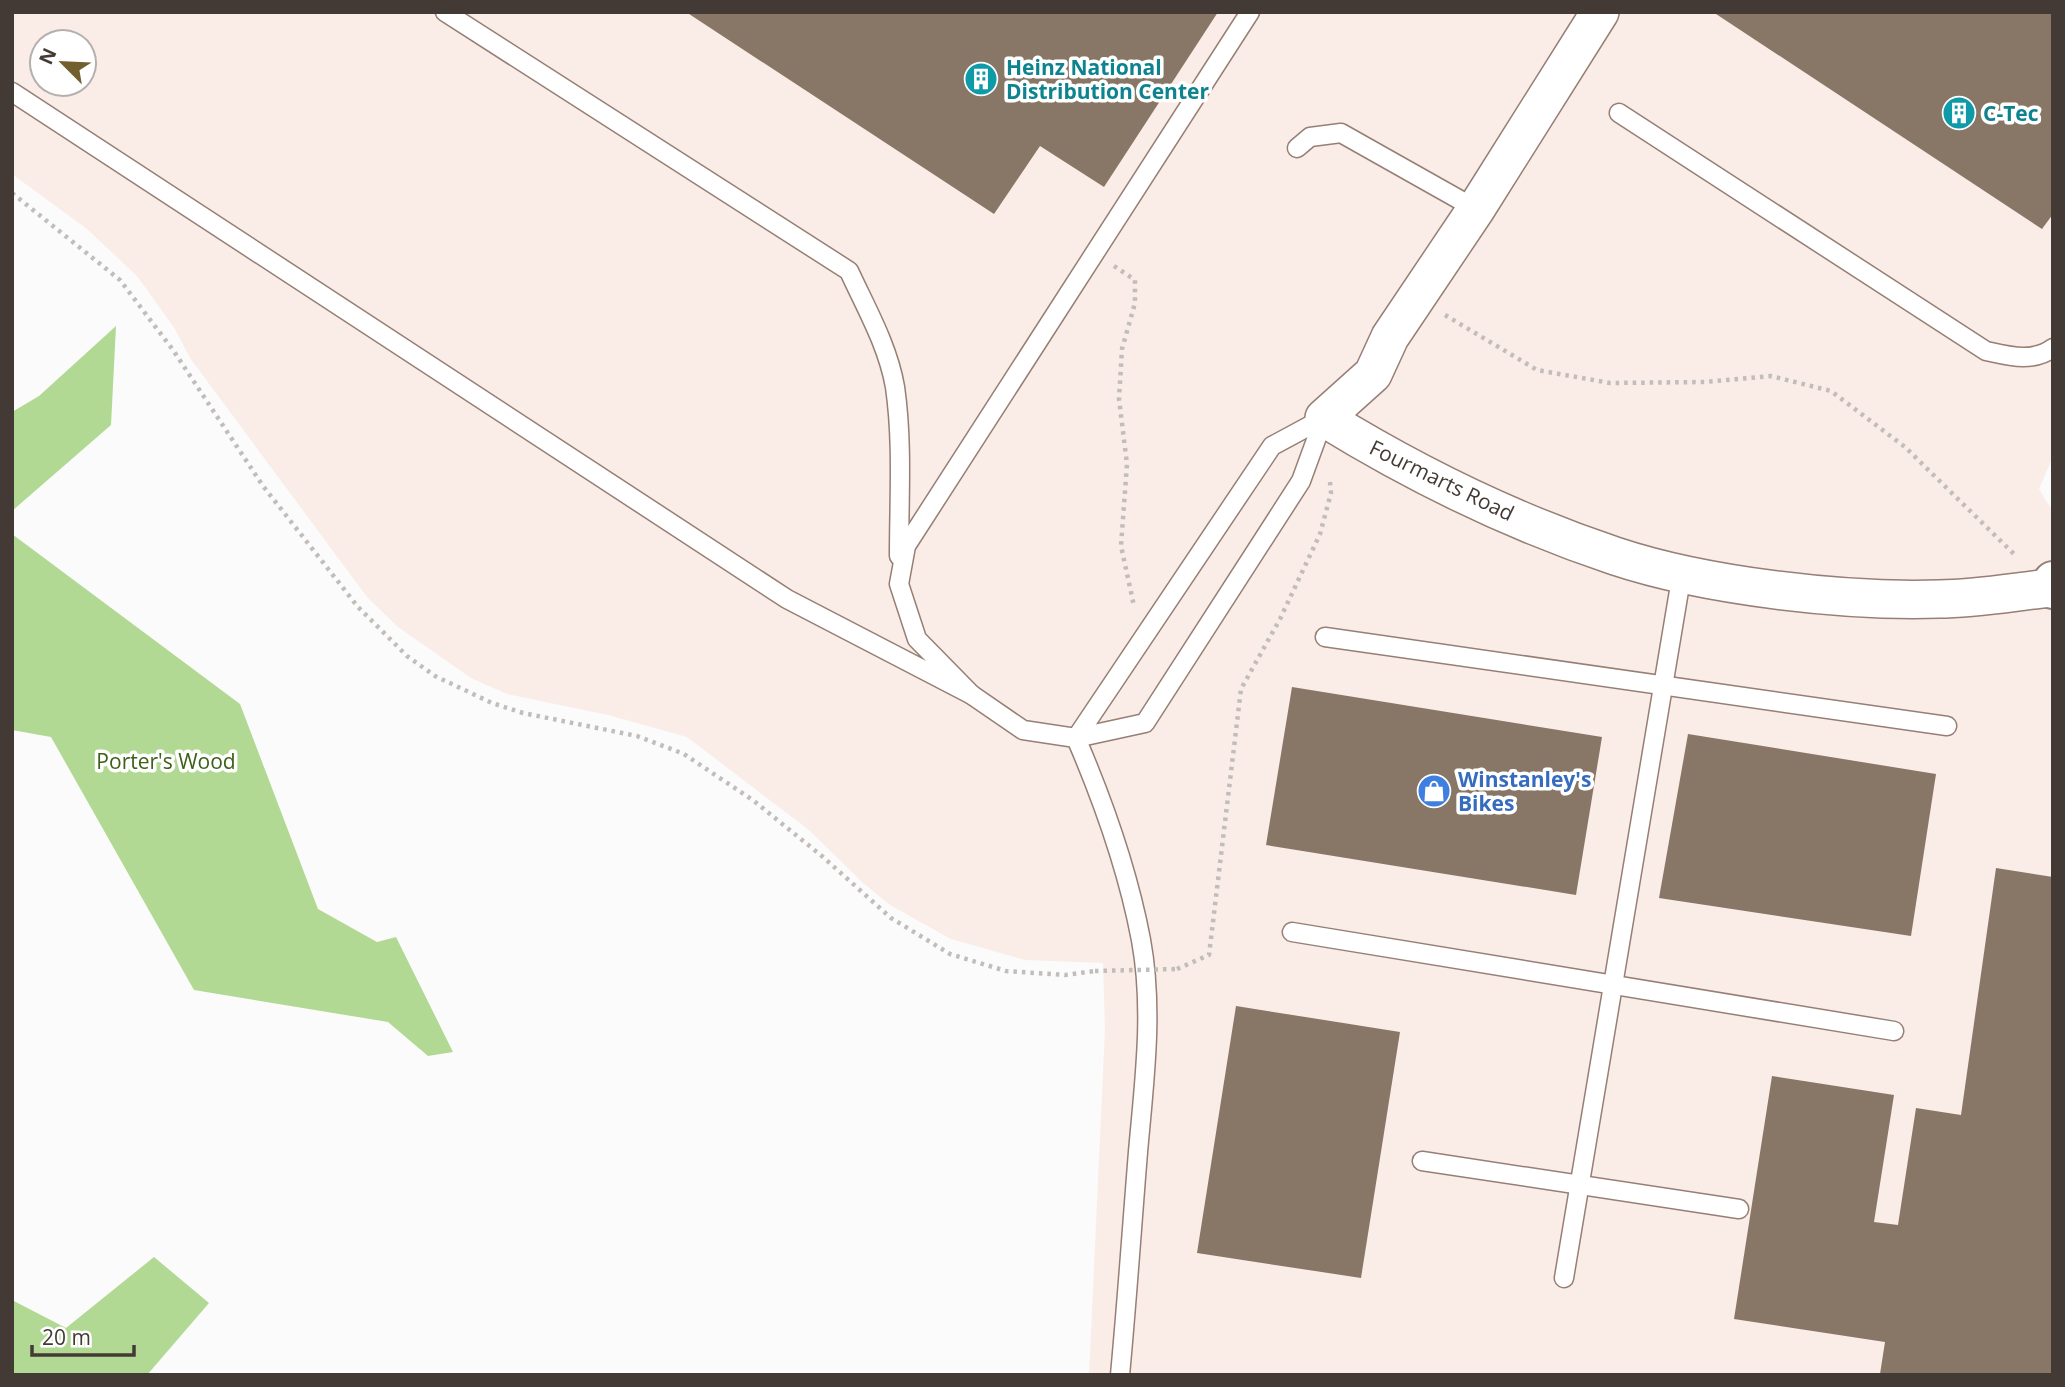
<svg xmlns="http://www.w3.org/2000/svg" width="2065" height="1387" viewBox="0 0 2065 1387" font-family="'Open Sans',sans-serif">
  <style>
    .built { fill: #faece6; fill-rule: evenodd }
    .forest { fill: #b2d993 }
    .building { fill: #887767 }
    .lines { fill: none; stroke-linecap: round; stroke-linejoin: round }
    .lane-casing { stroke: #967f75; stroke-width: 21 }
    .street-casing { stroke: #967f75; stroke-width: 40 }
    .secondary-casing { stroke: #967f75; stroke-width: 42 }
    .path { stroke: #c0bdbb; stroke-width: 4.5; stroke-dasharray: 3.5 5; stroke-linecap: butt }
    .lane { stroke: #fff; stroke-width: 18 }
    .street { stroke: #fff; stroke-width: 37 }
    .secondary { stroke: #fff; stroke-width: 38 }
    .path-bridge { stroke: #c0bdbb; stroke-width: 4.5; stroke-dasharray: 3.5 5; stroke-linecap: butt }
    .labels { text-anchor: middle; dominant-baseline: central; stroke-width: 7; stroke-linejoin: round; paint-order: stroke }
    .culture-label { font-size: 21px; font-weight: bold; fill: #0d838f; stroke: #fff; text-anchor: start }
    .street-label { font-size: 21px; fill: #443a35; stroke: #fff }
    .park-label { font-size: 21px; fill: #3e6019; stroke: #fff }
    .shop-label { font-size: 21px; font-weight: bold; fill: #366cbe; stroke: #fff; text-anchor: start }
  </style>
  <rect width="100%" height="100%" fill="#fbfbfb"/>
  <path class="built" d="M12,12H2053V456L2039,489L2053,512V1375H1089L1105,1030L1103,963L1025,960L951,939L890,905L863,883L809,830L687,737L608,715L507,694L471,678L398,627L367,597L190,358L175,329L137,276L87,229L12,174ZM42,42H84V84H42Z"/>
  <g class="forest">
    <path d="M116,326L111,425L12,511V412L39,396Z"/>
    <path d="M12,534L240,704L318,909L377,942L396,937L453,1052L428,1056L388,1022L194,990L51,737L12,730Z"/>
    <path d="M154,1257L209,1303L147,1375H12V1300L66,1328Z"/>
  </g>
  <g class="building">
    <path d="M686,12H1218L1104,187L1040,146L994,214Z"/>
    <path d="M1713,12H2053V214L2042,229Z"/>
    <path d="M1292,687L1602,737L1576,895L1266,845Z"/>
    <path d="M1688,734L1936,774L1911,936L1659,898Z"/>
    <path d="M1996,868L2053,877V1375L1880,1374L1885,1342L1734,1319L1772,1076L1894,1095L1874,1222L1898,1225L1916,1108L1961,1115Z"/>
    <path d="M1236,1006L1400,1032L1361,1278L1197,1253Z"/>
  </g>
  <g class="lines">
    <defs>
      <g id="lane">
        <path d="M445,12L849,271C866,308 888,346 895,387C903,442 899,500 899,556"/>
        <path d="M12,92L787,599L972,695L917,639L899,584L906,546L1250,12"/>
        <path d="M1619,113L1986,351C2009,356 2032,363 2053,348"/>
        <path d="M1297,148L1310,137L1341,133L1476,209"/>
        <path d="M1325,637L1947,726"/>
        <path d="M972,695L1023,730L1076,738L1145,723L1301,481L1324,418"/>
        <path d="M1076,738C1104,803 1128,871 1141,940C1154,1010 1144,1083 1138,1152C1132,1226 1127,1301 1120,1375"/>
        <path d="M1076,738L1272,446L1324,418"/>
        <path d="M1292,932L1894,1031"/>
        <path d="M1422,1161L1739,1209"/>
        <path d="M1564,1278L1682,573"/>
      </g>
      <path id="street" d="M1600,12L1476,209L1390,337L1373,374L1324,418C1415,474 1513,522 1615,556C1705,586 1844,602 1939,599C1976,599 2013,592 2050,588"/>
      <path id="secondary" d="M2053,581L2050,588L2053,589"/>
    </defs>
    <use href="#lane" class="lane-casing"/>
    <use href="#street" class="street-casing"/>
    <use href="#secondary" class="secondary-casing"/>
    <g class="path">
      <path d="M12,193L120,280L173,350L263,486L358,607L407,656L435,676L492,703L523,713L637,736L684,754L754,801L823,857L891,918L950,954L1006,971L1065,975L1095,971"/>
      <path d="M1114,266L1135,280V303L1122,349L1119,399L1127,464L1121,546L1134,606"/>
      <path d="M1445,315L1537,370L1610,383L1705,382L1771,376L1831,391L1905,447L2016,556"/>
      <path d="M1177,969L1209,955L1241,689L1280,619L1320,534L1331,493L1330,482"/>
    </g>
    <use href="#lane" class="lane"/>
    <use href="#street" class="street"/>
    <use href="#secondary" class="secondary"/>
    <path class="path-bridge" d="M1095,971L1177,969"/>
  </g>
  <defs>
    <symbol id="building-disc" viewBox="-11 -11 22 22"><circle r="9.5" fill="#0f9aa8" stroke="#fff"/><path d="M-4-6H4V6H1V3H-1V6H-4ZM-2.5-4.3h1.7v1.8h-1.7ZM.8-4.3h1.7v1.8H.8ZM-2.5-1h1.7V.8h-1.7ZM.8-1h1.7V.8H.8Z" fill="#fff"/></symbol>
    <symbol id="shop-disc" viewBox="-11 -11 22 22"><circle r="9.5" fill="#3f7fe0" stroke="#fff"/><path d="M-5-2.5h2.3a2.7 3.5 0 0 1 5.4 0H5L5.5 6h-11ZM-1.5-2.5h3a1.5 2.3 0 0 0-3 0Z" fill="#fff"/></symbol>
  </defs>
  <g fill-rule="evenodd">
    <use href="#building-disc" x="962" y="60" width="38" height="38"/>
    <use href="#building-disc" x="1940" y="94" width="38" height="38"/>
    <use href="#shop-disc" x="1415" y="772" width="38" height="38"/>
  </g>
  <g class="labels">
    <g class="culture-label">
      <text x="1006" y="67">Heinz National<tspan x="1006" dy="24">Distribution Center</tspan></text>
      <text x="1983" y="113">C-Tec</text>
    </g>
    <g class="street-label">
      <text transform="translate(1442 480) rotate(26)">Fourmarts Road</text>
    </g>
    <g class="park-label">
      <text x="166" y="761">Porter's Wood</text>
    </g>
    <g class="shop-label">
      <text x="1458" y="779">Winstanley's<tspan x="1458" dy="24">Bikes</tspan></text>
    </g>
  </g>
  <rect width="2065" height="1387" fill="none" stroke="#443a35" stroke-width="28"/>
  <g transform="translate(63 63) rotate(294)"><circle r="33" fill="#ffffff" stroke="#b4b0ae" stroke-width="2"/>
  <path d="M0-5L12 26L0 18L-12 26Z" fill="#71602e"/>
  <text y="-10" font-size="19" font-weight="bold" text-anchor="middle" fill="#443a35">N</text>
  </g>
  <path d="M32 1345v10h102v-10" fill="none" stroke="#443a35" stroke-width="3.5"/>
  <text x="42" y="1345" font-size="21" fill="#443a35" stroke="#ffffff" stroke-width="5" paint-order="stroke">20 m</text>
</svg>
